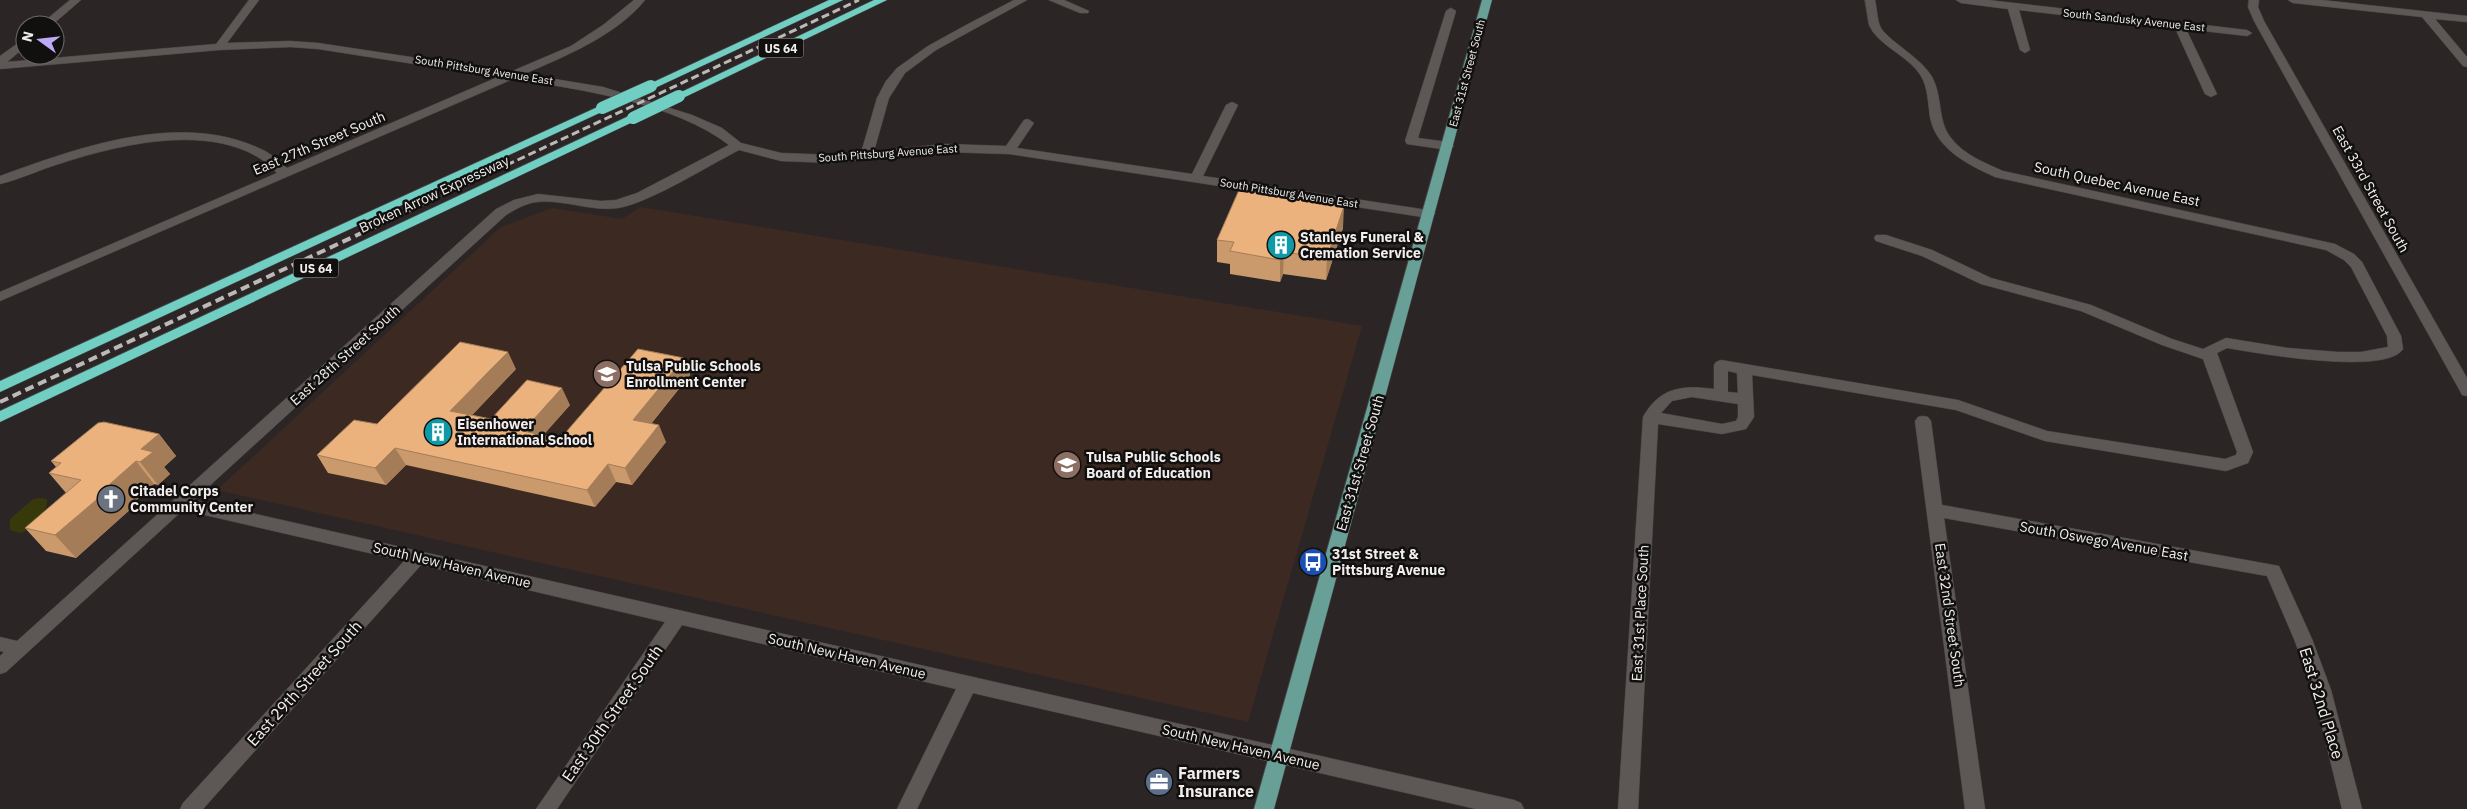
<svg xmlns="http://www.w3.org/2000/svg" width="2467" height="809" viewBox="0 0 2467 809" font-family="'IBM Plex Sans',sans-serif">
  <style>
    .education { fill: #3c2a22 }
    .green { fill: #37390b }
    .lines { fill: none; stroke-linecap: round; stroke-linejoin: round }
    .minor-casing { stroke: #484544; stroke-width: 1 }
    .major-casing { stroke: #484544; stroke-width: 1 }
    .highway-casing { stroke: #484544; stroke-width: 1 }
    .minor { fill: #5d5856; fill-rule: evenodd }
    .major { fill: #689f97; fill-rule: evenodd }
    .highway { fill: #70cec3; fill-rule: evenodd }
    .rail-far1 { stroke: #bdb9b8; stroke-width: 3; stroke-dasharray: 8 4; stroke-linecap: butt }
    .rail { stroke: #bdb9b8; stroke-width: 4; stroke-dasharray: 9 5; stroke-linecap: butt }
    .highway-bridge-casing { stroke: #484544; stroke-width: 13; stroke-linecap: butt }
    .highway-bridge { stroke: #70cec3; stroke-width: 12 }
    .wall { fill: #ca996c }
    .shaded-wall { fill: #a47d58 }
    .building { fill: #ebb27d; stroke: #a47d58 }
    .labels { text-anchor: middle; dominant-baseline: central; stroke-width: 5; stroke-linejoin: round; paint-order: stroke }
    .far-street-label { font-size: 11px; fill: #f1eeed; stroke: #12100f }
    .shield { fill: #12100f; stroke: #aeabaa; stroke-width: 1 }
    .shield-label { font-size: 12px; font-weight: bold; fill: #f1eeed }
    .street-label { font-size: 14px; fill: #f1eeed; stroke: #12100f }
    .poi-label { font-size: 14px; font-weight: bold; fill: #f1eeed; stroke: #12100f; text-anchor: start }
    .near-street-label { font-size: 16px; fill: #f1eeed; stroke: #12100f }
    .near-poi-label { font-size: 16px; font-weight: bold; fill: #f1eeed; stroke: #12100f; text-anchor: start }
  </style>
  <rect width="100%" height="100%" fill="#2b2625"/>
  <path class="education" d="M641,207L1362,326L1248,722L217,490L501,227L552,208L622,219Z"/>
  <path class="green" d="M40,498L47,499C48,515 34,527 21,533L10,530V519L33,499Z"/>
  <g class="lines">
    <defs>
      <g id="minor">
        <path d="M70,0H81L52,25H40Z"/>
        <path d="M249,0H259L227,43L290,41L318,43L510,72L571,46L603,25L634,0H645C617,35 564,57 524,74L603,87L692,115L722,128L741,143L781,153L833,155L861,153L877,98L886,81L897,68L928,46L968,24L1014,0H1027L936,50L905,73L889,98L874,151L945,144L1006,146L1024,120L1028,119L1034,123L1017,148L1192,174L1226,105L1232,102L1238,105L1203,176L1434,211L1435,214L1429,218L1009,154L945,152L833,163L781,161L739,150C708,166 649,203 618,208C591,212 564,199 537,202C526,203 516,209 506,215L194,500L1514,800L1521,803L1524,809H1476L973,693L917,809H897L956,689L682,625L557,809H536L665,622L421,565L203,809H180L183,803L404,561L183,510L6,672L0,674V656L4,652L0,651V637L17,641L496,209L514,200L538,194L601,201L616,200L637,193L729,145C675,103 579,89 513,79L0,301V292L277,173C270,167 264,160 256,156C201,125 118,145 62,163C41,169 21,179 0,184V176C80,147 181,110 263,150C272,154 279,162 287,168L498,77L318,49L290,47L219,50L0,69V56L25,38V47L7,62L216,44Z"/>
        <path d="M1049,0H1064L1089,11L1088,13H1080Z"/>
        <path d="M1865,0H1875C1877,8 1877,19 1880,26C1886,40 1921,57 1932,77C1943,96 1937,121 1951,138C1964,155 1985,163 2003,171L2335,244L2354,254L2362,262L2401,336L2403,349C2386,376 2257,353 2227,348L2217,353L2253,452L2248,463L2226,471L2045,441L1956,410L1752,375L1754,417L1746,429L1722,434L1658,424L1638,809H1618L1643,417C1660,387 1682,385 1714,389V365L1716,362L1721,360L1958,400L2047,431L2225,459L2236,455L2237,452L2203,359L2162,345L2081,311L1981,284L1922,256L1876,241L1874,238L1876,235H1886L1932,250L1991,278L2091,305L2172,339L2203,349L2226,338L2288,348L2338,352H2361L2388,347L2387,336L2351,267L2344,260L2326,250L1995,177C1967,164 1936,149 1930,117C1928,103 1928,88 1921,76C1909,57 1886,49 1873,32L1869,25ZM1728,371L1737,373L1738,393L1728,392ZM1692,397L1738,404V417L1736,421L1722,424L1661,413L1672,401Z"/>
        <path d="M1956,0H1988L2247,30L2252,33L2247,36L2186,29L2217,94L2211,97L2205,94L2175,28L2019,10L2030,50L2025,53L2020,50L2008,9L1961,3Z"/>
        <path d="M2249,0H2259L2258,7L2264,21L2467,378V396L2462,395L2460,391L2254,21L2248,7Z"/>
        <path d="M2288,0H2322L2467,16V22L2435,19L2467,57V67L2463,66L2422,17L2293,3Z"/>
        <path d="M1451,8L1456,11L1418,138L1448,142L1454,146L1448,150L1407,144L1405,141L1446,11Z"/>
        <path d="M1923,416L1928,417L1931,421L1942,505L2279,566L2312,639L2331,690L2362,809H2342L2313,690L2294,639L2267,576L1944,518L1985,809H1965L1915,421L1918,417Z"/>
      </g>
      <path id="major" d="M1482,0H1492L1274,809H1254Z"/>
      <g id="highway">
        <path d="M829,0H843L655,88L651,89L645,86Z"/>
        <path d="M874,0H887L683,98H675L673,96Z"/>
        <path d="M602,105L608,108L606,110L0,392V381Z"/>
        <path d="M633,114L639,118L637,120L0,422V411Z"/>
      </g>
    </defs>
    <use href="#minor" class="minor-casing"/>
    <use href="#major" class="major-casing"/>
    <use href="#highway" class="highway-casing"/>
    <use href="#minor" class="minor"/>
    <use href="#major" class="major"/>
    <use href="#highway" class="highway"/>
    <path class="rail-far1" d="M398,216L859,0"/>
    <path class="rail" d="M0,402L400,215"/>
    <defs>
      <g id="highway-bridge">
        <path d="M602,108L651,86"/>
        <path d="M633,118L679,96"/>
      </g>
    </defs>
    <use href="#highway-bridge" class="highway-bridge-casing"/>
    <use href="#highway-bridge" class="highway-bridge"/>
  </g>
  <g class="wall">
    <path d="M1343,228L1326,280L1283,274L1280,282L1230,274V264L1217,262V240Z"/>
    <path d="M684,358L690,375L651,424L666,442L632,485L616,482L595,507L406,465L386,485L328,473L317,455L377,424L516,369L472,415L491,419L570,405L543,435L560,439Z"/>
    <path d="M159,434L176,456L164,467L170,474L158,485L154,484L131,505L133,507L76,558L46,551L25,528L66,493L49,473L56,467L51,461Z"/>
  </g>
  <g class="shaded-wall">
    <path d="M1344,206L1343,228L1326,280L1327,258Z"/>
    <path d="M1284,252L1283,274L1280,282V260Z"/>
    <path d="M508,352L516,369L460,428L450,411Z"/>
    <path d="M684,358L690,375L640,437L633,420Z"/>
    <path d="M562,388L570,405L532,448L523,431Z"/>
    <path d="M659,425L666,442L632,485L625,468Z"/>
    <path d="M159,434L176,456L164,467L170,474L158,485L140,462L141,449Z"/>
    <path d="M395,448L406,465L386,485L375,468Z"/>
    <path d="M136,461L154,484L131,505L133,507L76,558L55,535L110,484Z"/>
    <path d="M608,464L616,482L595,507L587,490Z"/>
  </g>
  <g class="building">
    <path d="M1239,190L1344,206L1327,258L1284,252L1280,260L1230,251L1234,242L1217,240Z"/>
    <path d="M460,342L508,352L450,411L491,419L527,380L562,388L523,431L560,439L638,349L684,358L633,420L659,425L625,468L608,464L587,490L395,448L375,468L317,455L354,420L377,424Z"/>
    <path d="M104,422L159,434L141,449L153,452L140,462L136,461L110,484L114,485L55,535L25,528L81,480L49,473L61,463L51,461L98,423Z"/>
  </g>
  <defs>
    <symbol id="building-disc" viewBox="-11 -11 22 22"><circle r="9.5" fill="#0f9aa8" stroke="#12100f"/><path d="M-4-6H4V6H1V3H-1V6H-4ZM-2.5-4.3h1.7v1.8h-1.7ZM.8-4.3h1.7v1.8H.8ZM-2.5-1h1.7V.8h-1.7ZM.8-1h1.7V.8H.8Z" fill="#fff"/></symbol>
    <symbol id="school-disc" viewBox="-11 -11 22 22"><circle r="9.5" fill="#8d6e63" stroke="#12100f"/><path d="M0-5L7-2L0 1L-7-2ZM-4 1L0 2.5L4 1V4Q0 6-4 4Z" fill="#fff"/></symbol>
    <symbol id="church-disc" viewBox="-11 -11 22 22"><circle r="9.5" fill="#6b7280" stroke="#12100f"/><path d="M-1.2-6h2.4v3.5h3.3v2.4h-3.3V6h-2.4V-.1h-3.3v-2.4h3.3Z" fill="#fff"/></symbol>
    <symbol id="bus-disc" viewBox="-11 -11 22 22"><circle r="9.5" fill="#1a4fb4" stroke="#12100f"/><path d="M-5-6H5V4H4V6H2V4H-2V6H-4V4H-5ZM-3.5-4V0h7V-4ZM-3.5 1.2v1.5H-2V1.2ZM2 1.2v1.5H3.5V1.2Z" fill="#fff"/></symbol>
    <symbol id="office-disc" viewBox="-11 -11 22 22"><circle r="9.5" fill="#5c6f8a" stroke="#12100f"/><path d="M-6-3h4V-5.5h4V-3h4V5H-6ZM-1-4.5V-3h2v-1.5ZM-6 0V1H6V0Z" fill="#fff"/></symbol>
  </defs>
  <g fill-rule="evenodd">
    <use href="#building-disc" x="1265" y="229" width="32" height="32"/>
    <use href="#school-disc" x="591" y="358" width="32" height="32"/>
    <use href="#building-disc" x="422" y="416" width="32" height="32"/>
    <use href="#school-disc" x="1051" y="449" width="32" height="32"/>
    <use href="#church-disc" x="95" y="483" width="32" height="32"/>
    <use href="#bus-disc" x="1297" y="546" width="32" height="32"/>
    <use href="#office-disc" x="1143" y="766" width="32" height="32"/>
  </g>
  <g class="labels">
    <g class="far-street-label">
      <text transform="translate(2134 20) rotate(6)">South Sandusky Avenue East</text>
      <text transform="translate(484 70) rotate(9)">South Pittsburg Avenue East</text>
      <text transform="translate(1467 73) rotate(-75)">East 31st Street South</text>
      <text transform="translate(888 153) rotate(-4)">South Pittsburg Avenue East</text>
      <text transform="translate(1289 193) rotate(9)">South Pittsburg Avenue East</text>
    </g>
    <g class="shield">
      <rect x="758.5" y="38.5" width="45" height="19" rx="4"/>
      <rect x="293.5" y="258.5" width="45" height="19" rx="4"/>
    </g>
    <g class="shield-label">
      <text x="781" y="48">US 64</text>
      <text x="316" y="268">US 64</text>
    </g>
    <g class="street-label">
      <text transform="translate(319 143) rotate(-23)">East 27th Street South</text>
      <text transform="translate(2117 184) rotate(12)">South Quebec Avenue East</text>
      <text transform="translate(2371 189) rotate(61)">East 33rd Street South</text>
      <text transform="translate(434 194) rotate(-25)">Broken Arrow Expressway</text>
      <text transform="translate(345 355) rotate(-42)">East 28th Street South</text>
      <text transform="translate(1360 463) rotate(-74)">East 31st Street South</text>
      <text transform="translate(2104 541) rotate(10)">South Oswego Avenue East</text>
      <text transform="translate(452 565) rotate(13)">South New Haven Avenue</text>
      <text transform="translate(1640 613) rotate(-87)">East 31st Place South</text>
      <text transform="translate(1950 615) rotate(82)">East 32nd Street South</text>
      <text transform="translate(847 656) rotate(13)">South New Haven Avenue</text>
      <text transform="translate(1241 747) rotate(13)">South New Haven Avenue</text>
    </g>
    <g class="poi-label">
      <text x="1300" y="237">Stanleys Funeral &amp;<tspan x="1300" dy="16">Cremation Service</tspan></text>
      <text x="626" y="366">Tulsa Public Schools<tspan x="626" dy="16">Enrollment Center</tspan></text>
      <text x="457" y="424">Eisenhower<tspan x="457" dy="16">International School</tspan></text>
      <text x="1086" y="457">Tulsa Public Schools<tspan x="1086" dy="16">Board of Education</tspan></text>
      <text x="130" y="491">Citadel Corps<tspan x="130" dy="16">Community Center</tspan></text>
      <text x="1332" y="554">31st Street &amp;<tspan x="1332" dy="16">Pittsburg Avenue</tspan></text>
    </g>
    <g class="near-street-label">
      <text transform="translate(304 683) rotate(-48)">East 29th Street South</text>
      <text transform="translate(2322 703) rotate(73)">East 32nd Place</text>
      <text transform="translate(612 713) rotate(-55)">East 30th Street South</text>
    </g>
    <g class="near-poi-label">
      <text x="1178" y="773">Farmers<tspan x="1178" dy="18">Insurance</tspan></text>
    </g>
  </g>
  <g transform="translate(40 40) rotate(285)"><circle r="24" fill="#12100f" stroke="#6b6968"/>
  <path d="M0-4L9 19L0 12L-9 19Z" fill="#bda9f5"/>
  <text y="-8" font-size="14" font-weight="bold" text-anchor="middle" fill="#f1eeed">N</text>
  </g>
</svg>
